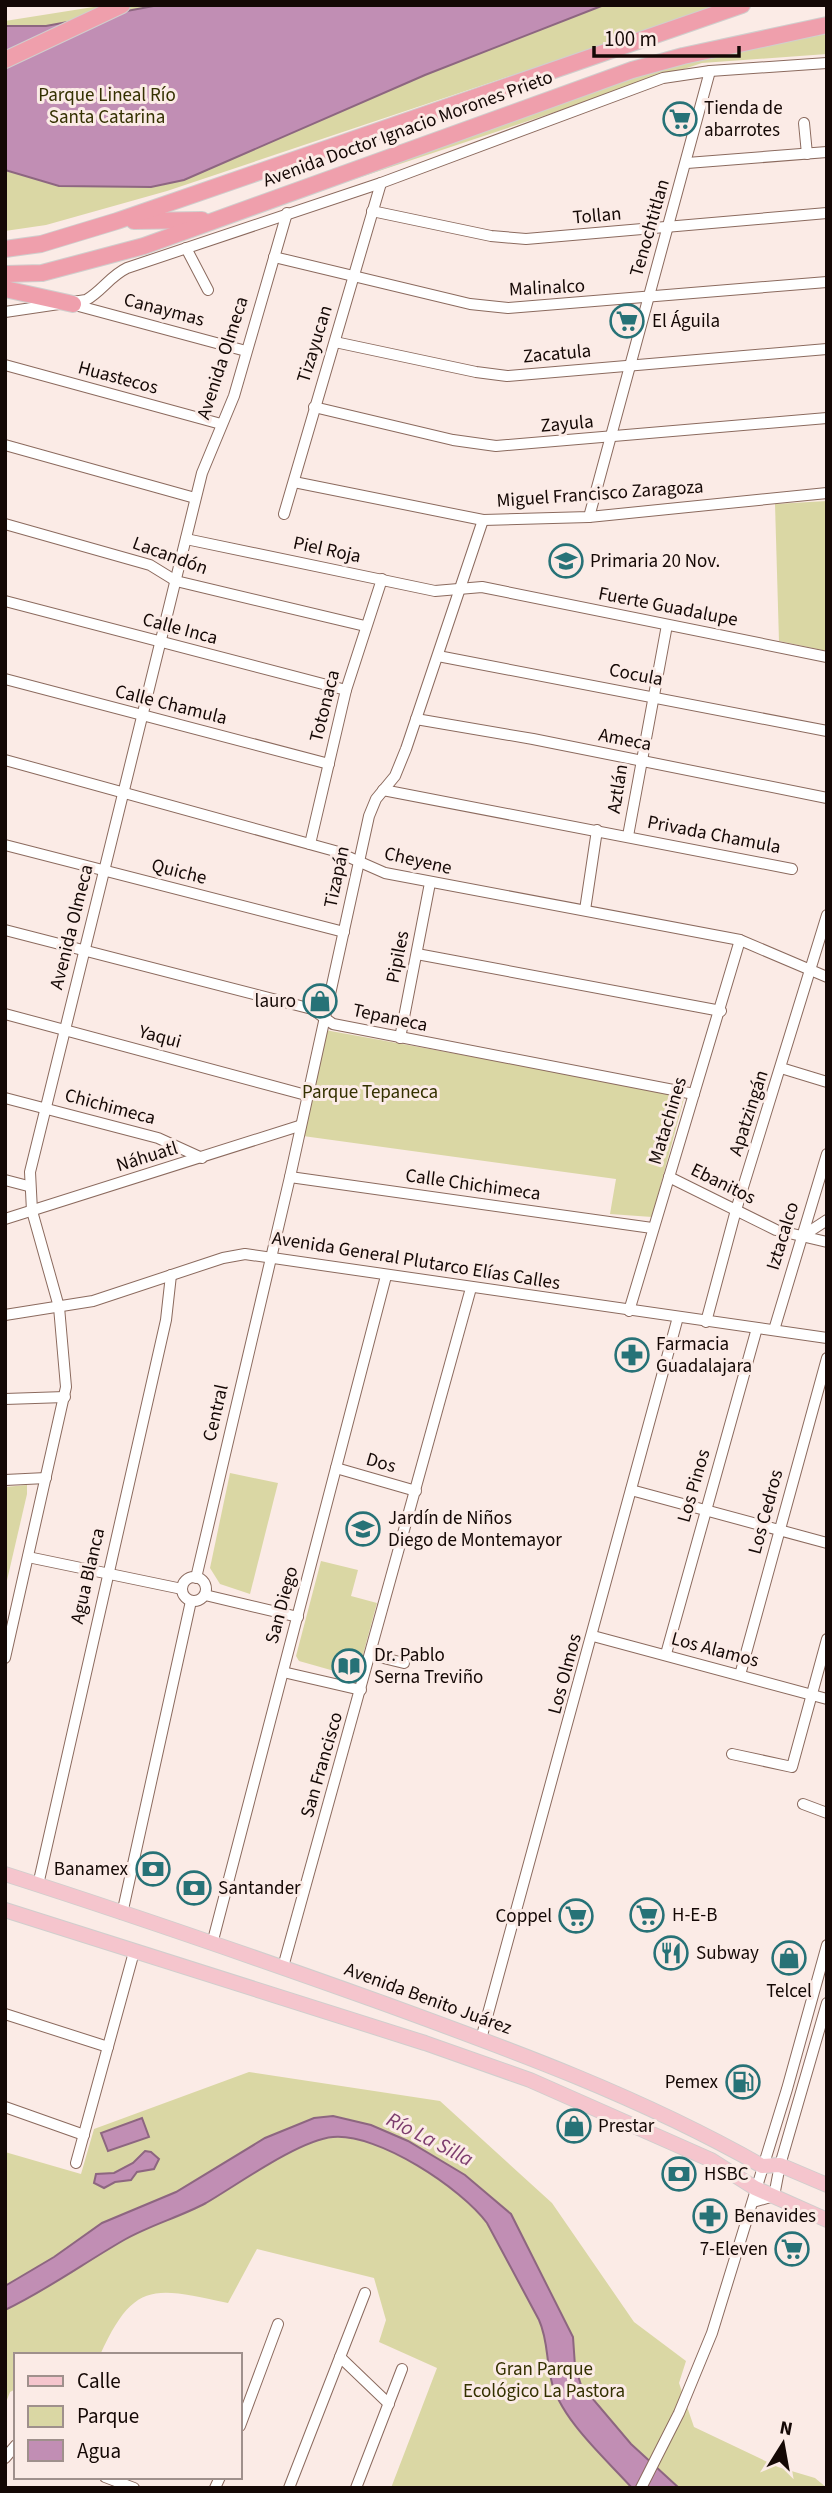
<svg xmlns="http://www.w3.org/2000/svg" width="832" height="2493" viewBox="0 0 832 2493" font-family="'Source Sans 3',sans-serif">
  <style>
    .green { fill: #dad7a4 }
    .water { fill: #c18eb4; stroke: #8d6680; stroke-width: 2 }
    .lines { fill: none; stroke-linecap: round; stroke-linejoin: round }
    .minor-casing { stroke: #8b6a5e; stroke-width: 12 }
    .major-casing { stroke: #d0cecd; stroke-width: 16 }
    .highway-casing { stroke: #d0cecd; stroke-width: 18 }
    .minor { stroke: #fff; stroke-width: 10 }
    .major { stroke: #f5c5cd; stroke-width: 14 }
    .highway { stroke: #ef9fac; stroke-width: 16 }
    .labels { text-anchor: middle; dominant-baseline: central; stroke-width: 6; stroke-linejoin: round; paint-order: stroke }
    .park-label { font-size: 19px; fill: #343100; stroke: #fbebe6 }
    .poi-label { font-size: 19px; fill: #140805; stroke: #fbebe6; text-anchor: start }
    .street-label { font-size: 19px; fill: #140805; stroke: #fbebe6 }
    .water-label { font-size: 21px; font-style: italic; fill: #7d3d6e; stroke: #fbebe6 }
  </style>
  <rect width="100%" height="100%" fill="#fbebe6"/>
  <g class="green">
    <path d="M106,5H722L167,191L46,225L5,231V21Z"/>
    <path d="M827,34V54L702,63L340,184L675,62Z"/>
    <path d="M827,501V651L779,641L775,504Z"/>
    <path d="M325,1030L685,1095L652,1217L610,1214L616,1179L303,1136Z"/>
    <path d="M230,1473L278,1483L250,1594L220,1584L210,1568Z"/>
    <path d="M27,1485V1494L5,1589V1487Z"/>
    <path d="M321,1561L358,1570L351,1596L377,1603L358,1673L352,1676L299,1661L296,1656Z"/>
    <path d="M249,2072L440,2101L552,2203L634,2322L686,2361L679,2383L694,2427L778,2467L815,2478L827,2488H391L437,2368L379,2342L386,2320L374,2278L257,2249L228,2303C154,2287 134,2280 100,2355H16V2389L10,2392L5,2405V2152L81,2174L94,2129Z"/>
  </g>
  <g class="water">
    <path d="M159,5H604L425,75L184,180L151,187L59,186L5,170V26H46Z"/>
    <path d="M333,2116L371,2125L408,2141L465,2175L511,2214L573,2337L575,2366L581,2385L631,2444L679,2488H632C606,2459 559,2418 551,2379C546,2358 548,2340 539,2320L487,2223C461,2188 378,2133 333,2137C299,2140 237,2185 206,2203C180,2217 150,2225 124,2240C84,2263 47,2290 5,2310V2286L54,2257L102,2223L176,2192L265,2138L314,2118Z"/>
    <path d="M142,2118L149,2137L108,2151L101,2133Z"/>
    <path d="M145,2151L151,2152L159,2159L154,2169L137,2172L131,2180L115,2182L104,2188L94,2183L96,2174L114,2173L133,2163Z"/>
  </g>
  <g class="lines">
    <defs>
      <g id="minor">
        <path d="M804,123L807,154"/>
        <path d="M687,163L827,152"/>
        <path d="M372,211L491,236L526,239L827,213"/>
        <path d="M186,248L208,290"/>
        <path d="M274,257L470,304L508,308L827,282"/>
        <path d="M75,305L246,351"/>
        <path d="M5,312L86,300C102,291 110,276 127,268L381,183L663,78L710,71L827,63"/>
        <path d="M335,342L476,372L507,376L827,349"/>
        <path d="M5,365L221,424"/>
        <path d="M314,407L453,440L496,446L827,418"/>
        <path d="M5,445L195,498"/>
        <path d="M294,482L483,520L589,517L827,493"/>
        <path d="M284,514L381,183"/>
        <path d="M589,517L710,71"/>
        <path d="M5,524L150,565L176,581L365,626"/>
        <path d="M186,539L435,591L482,587L827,657"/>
        <path d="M5,601L346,690"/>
        <path d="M438,656L827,731"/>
        <path d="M5,679L329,764"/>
        <path d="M416,719L533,739L827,798"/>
        <path d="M5,760L335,851L385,873L740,940L827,977"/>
        <path d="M383,790L792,869"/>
        <path d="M628,836L667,625"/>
        <path d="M310,844L346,690L382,579"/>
        <path d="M5,845L344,932"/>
        <path d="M585,910L597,830"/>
        <path d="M5,930L312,1009L333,1024L694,1094"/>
        <path d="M417,954L721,1011"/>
        <path d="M5,1014L306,1095"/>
        <path d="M400,1038L430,883"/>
        <path d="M781,1068L827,1082"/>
        <path d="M5,1098L158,1138L202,1158"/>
        <path d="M290,1177L652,1228"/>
        <path d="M669,1177L776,1230L827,1242"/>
        <path d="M5,1180L28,1186"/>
        <path d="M5,1219L299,1126"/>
        <path d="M801,1237L827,1220"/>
        <path d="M629,1311L740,940"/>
        <path d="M5,1315L93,1301L223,1258L245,1254L827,1338"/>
        <path d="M706,1322L736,1210L827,915"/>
        <path d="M774,1330L827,1154"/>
        <path d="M5,1399L65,1397"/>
        <path d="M336,1468L416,1491"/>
        <path d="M5,1480L46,1478"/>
        <path d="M631,1490L827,1543"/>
        <path d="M28,1557L182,1589"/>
        <circle cx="194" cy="1589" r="12"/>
        <path d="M196,1578L290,1177L369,816L376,799L395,776L406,749L483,520"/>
        <path d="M205,1595L298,1617"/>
        <path d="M593,1636L827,1699"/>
        <path d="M666,1654L757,1328"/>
        <path d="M371,1655L404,1663"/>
        <path d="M5,1658L66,1387L59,1307L32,1211L30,1172L202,473L234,396L287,213"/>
        <path d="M283,1672L361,1690"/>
        <path d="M740,1675L827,1358"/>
        <path d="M732,1754L792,1767L827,1639"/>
        <path d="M803,1804L827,1813"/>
        <path d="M38,1885L166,1320L171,1275"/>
        <path d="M122,1914L191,1601"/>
        <path d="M212,1944L386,1276"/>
        <path d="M283,1967L471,1288"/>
        <path d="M5,2014L108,2047"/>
        <path d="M481,2039L678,1317"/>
        <path d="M5,2107L84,2135"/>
        <path d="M76,2163L134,1952"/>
        <path d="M753,2202L774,2196L780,2165L827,2003"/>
        <path d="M340,2357L389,2404"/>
        <path d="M240,2426L278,2324"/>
        <path d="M5,2458L16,2445"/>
        <path d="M105,2477L134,2488"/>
        <path d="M215,2488L220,2477"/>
        <path d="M289,2488L365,2293"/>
        <path d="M356,2488L402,2369"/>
        <path d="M641,2488L679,2413L712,2333L787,2089L827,1945"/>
      </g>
      <g id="major">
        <path d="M5,1874C130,1914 254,1957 377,2001C509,2049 639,2096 762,2166L780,2165L827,2185"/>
        <path d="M5,1910L425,2043L530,2080L711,2160L755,2188L827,2220"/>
      </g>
      <g id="highway">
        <path d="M5,60L122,5"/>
        <path d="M134,221L202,220"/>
        <path d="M5,249L41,244L117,221L742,5"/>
        <path d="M5,274L42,273L144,246L632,70L683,56L827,25"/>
        <path d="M5,289L73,304"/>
      </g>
    </defs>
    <use href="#minor" class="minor-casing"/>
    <use href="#major" class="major-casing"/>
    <use href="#highway" class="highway-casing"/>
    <use href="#minor" class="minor"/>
    <use href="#major" class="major"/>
    <use href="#highway" class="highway"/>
  </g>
  <defs>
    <symbol id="supermarket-ring" viewBox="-11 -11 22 22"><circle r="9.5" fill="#fbebe6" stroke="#277277" stroke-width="1.5"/><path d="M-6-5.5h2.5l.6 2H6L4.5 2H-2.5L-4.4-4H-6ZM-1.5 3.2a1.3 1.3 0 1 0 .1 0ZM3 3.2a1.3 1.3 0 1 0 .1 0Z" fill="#277277"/></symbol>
    <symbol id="school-ring" viewBox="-11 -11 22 22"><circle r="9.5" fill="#fbebe6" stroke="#277277" stroke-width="1.5"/><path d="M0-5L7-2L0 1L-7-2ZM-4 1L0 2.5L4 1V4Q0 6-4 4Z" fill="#277277"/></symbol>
    <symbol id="shop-ring" viewBox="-11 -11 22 22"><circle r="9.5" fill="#fbebe6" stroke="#277277" stroke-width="1.5"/><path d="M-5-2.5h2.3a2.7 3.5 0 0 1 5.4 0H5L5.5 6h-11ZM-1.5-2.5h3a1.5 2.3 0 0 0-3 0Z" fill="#277277"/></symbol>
    <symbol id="pharmacy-ring" viewBox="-11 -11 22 22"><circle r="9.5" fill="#fbebe6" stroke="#277277" stroke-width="1.5"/><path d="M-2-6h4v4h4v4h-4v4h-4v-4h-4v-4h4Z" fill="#277277"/></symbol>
    <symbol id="library-ring" viewBox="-11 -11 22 22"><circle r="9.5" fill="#fbebe6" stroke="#277277" stroke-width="1.5"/><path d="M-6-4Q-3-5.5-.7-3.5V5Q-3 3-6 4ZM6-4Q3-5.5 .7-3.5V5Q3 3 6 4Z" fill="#277277"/></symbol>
    <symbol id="bank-ring" viewBox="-11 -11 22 22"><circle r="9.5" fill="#fbebe6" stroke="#277277" stroke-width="1.5"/><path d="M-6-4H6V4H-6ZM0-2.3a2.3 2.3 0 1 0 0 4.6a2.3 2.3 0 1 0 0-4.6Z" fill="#277277"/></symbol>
    <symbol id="restaurant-ring" viewBox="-11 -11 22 22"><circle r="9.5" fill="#fbebe6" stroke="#277277" stroke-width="1.5"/><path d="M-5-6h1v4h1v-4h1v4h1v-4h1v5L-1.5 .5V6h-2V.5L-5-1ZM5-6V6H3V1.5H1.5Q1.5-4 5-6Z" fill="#277277"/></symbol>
    <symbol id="fuel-ring" viewBox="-11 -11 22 22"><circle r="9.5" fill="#fbebe6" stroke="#277277" stroke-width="1.5"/><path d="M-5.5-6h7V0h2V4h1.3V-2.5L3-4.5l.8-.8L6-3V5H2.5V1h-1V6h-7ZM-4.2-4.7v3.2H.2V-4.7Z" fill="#277277"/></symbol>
  </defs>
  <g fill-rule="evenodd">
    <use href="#supermarket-ring" x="661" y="100" width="38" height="38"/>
    <use href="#supermarket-ring" x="608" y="302" width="38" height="38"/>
    <use href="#school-ring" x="547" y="542" width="38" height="38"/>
    <use href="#shop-ring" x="301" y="982" width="38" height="38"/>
    <use href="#pharmacy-ring" x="613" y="1336" width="38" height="38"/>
    <use href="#school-ring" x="344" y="1510" width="38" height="38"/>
    <use href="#library-ring" x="330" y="1647" width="38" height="38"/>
    <use href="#bank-ring" x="134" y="1850" width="38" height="38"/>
    <use href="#bank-ring" x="175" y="1869" width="38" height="38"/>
    <use href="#supermarket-ring" x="628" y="1896" width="38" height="38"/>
    <use href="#supermarket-ring" x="557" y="1897" width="38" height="38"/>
    <use href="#restaurant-ring" x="652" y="1934" width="38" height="38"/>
    <use href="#shop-ring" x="770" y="1939" width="38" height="38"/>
    <use href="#fuel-ring" x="724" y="2063" width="38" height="38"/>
    <use href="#shop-ring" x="555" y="2107" width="38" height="38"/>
    <use href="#bank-ring" x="660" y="2155" width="38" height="38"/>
    <use href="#pharmacy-ring" x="691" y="2197" width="38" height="38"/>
    <use href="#supermarket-ring" x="773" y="2230" width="38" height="38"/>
  </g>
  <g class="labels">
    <g class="park-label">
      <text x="107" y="95">Parque Lineal Río<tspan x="107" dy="22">Santa Catarina</tspan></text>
      <text x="370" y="1092">Parque Tepaneca</text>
      <text x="544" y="2369">Gran Parque<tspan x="544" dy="22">Ecológico La Pastora</tspan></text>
    </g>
    <g class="poi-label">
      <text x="704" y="108">Tienda de<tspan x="704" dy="22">abarrotes</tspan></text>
      <text x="652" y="321">El Águila</text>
      <text x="590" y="561">Primaria 20 Nov.</text>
      <text x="296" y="1001" text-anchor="end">lauro</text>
      <text x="656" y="1344">Farmacia<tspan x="656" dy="22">Guadalajara</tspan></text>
      <text x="388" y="1518">Jardín de Niños<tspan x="388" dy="22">Diego de Montemayor</tspan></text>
      <text x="374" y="1655">Dr. Pablo<tspan x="374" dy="22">Serna Treviño</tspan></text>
      <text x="128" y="1869" text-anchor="end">Banamex</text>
      <text x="218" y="1888">Santander</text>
      <text x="672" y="1915">H-E-B</text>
      <text x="552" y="1916" text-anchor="end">Coppel</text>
      <text x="696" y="1953">Subway</text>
      <text x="789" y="1991" text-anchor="middle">Telcel</text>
      <text x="718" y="2082" text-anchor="end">Pemex</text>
      <text x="598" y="2126">Prestar</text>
      <text x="704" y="2174">HSBC</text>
      <text x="734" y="2216">Benavides</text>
      <text x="768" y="2249" text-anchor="end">7-Eleven</text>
    </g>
    <g class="street-label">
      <text transform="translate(408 129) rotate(-20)">Avenida Doctor Ignacio Morones Prieto</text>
      <text transform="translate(597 216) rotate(-5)">Tollan</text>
      <text transform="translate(650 228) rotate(-74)">Tenochtitlan</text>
      <text transform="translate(547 288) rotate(-3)">Malinalco</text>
      <text transform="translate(164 310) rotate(15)">Canaymas</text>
      <text transform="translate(315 344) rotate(-73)">Tizayucan</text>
      <text transform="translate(557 354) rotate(-5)">Zacatula</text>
      <text transform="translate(223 358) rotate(-72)">Avenida Olmeca</text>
      <text transform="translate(118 378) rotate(15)">Huastecos</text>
      <text transform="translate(567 424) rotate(-5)">Zayula</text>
      <text transform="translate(600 494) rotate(-4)">Miguel Francisco Zaragoza</text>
      <text transform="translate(327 550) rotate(12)">Piel Roja</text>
      <text transform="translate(170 556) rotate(20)">Lacandón</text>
      <text transform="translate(668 607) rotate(11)">Fuerte Guadalupe</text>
      <text transform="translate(180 629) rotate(15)">Calle Inca</text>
      <text transform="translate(636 675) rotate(11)">Cocula</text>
      <text transform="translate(171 705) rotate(14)">Calle Chamula</text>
      <text transform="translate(325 706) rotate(-76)">Totonaca</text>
      <text transform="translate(625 740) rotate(11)">Ameca</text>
      <text transform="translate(618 789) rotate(-81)">Aztlán</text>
      <text transform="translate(714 835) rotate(11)">Privada Chamula</text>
      <text transform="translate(418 861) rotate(13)">Cheyene</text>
      <text transform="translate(179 872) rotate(14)">Quiche</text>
      <text transform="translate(337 877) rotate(-78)">Tizapán</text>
      <text transform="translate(72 927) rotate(-76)">Avenida Olmeca</text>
      <text transform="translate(398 957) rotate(-79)">Pipiles</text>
      <text transform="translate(390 1018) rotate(12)">Tepaneca</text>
      <text transform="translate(160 1037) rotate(15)">Yaqui</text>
      <text transform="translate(110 1107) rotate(15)">Chichimeca</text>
      <text transform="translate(749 1113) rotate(-72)">Apatzingán</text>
      <text transform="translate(668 1121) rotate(-73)">Matachines</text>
      <text transform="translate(147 1157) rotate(-17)">Náhuatl</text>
      <text transform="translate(723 1184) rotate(26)">Ebanitos</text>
      <text transform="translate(473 1185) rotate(8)">Calle Chichimeca</text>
      <text transform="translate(783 1236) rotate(-73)">Iztacalco</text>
      <text transform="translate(416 1261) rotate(9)">Avenida General Plutarco Elías Calles</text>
      <text transform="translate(216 1413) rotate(-77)">Central</text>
      <text transform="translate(381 1463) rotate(16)">Dos</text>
      <text transform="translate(694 1486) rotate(-74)">Los Pinos</text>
      <text transform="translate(766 1512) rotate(-75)">Los Cedros</text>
      <text transform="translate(88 1576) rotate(-77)">Agua Blanca</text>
      <text transform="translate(282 1605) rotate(-75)">San Diego</text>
      <text transform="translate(715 1650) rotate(15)">Los Alamos</text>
      <text transform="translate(565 1674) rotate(-75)">Los Olmos</text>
      <text transform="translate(322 1765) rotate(-74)">San Francisco</text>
      <text transform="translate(428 1999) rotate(20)">Avenida Benito Juárez</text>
    </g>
    <g class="water-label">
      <text transform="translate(430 2139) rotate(27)">Río La Silla</text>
    </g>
  </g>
  <rect width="832" height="2493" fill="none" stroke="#140805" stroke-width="14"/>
  <rect x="14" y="2353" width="228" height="126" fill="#fbebe6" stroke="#9f908c" stroke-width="2"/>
  <rect x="28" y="2376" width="35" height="10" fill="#f5c5cd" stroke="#9f908c" stroke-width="2"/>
  <text x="77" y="2388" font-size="21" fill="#140805">Calle</text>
  <rect x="28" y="2406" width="35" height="21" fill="#dad7a4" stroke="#9f908c" stroke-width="2"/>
  <text x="77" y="2423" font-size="21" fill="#140805">Parque</text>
  <rect x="28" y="2440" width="35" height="21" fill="#c18eb4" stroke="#9f908c" stroke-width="2"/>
  <text x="77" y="2458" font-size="21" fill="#140805">Agua</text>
  <g transform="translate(783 2444) rotate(11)" stroke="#fbebe6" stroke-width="5" paint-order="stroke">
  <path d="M0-5L12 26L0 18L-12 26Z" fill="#140805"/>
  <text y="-10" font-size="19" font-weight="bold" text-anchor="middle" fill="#140805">N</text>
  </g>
  <path d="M594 46v10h145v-10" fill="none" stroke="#140805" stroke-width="3.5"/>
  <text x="604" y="46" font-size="21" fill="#140805" stroke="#fbebe6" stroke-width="5" paint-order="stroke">100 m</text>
</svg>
